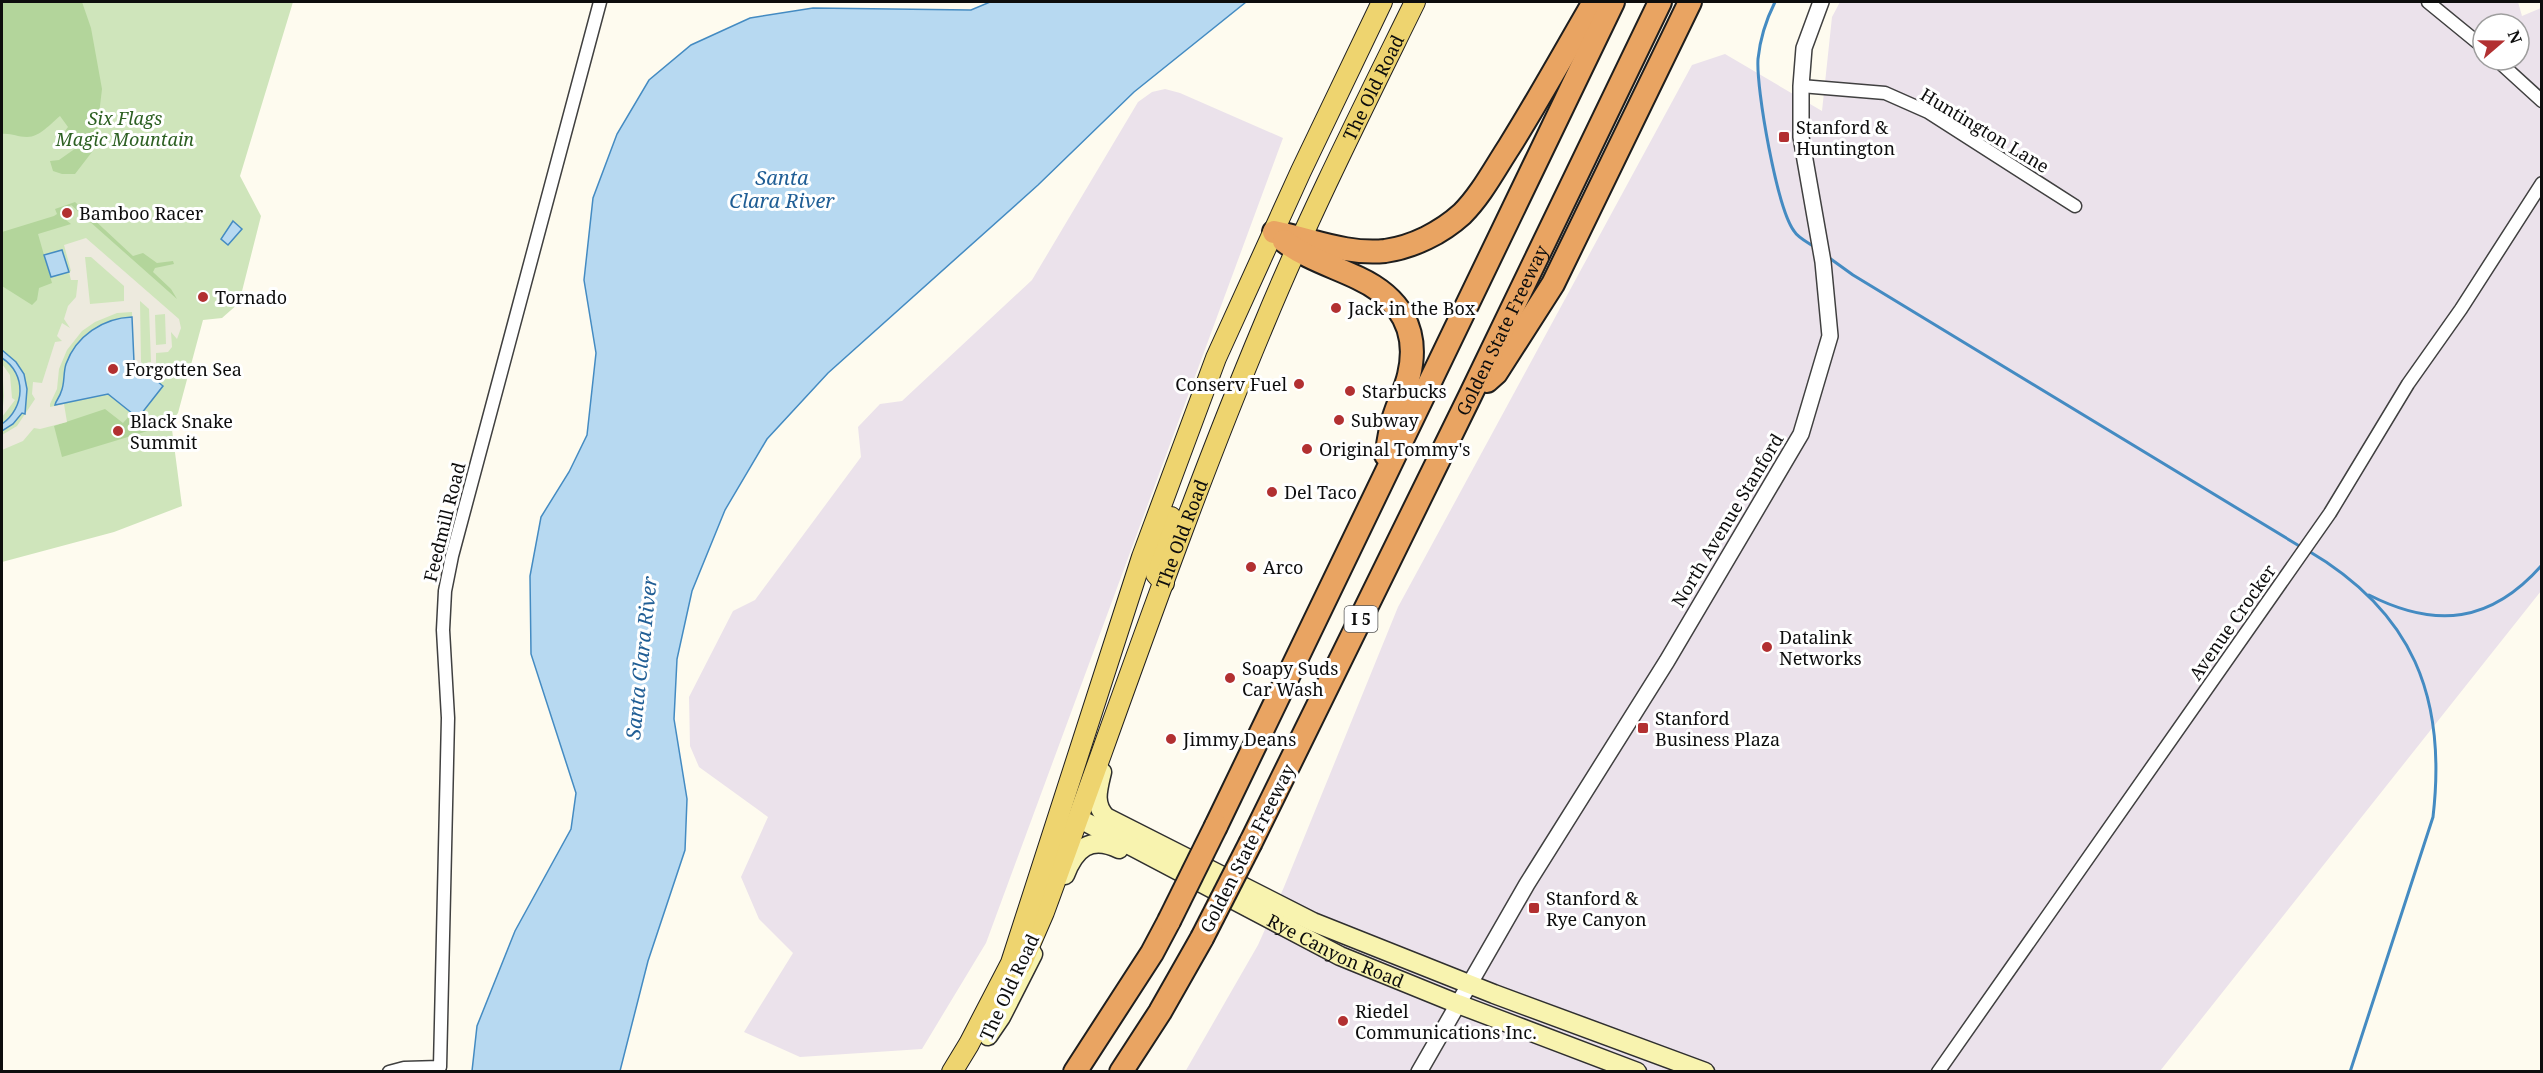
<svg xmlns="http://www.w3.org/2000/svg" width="2543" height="1073" viewBox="0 0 2543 1073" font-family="'Noto Serif',serif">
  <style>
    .industrial { fill: #ebe2eb; fill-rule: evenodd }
    .green { fill: #cfe5bb }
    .forest { fill: #b3d59b }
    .plaza { fill: #edeade; fill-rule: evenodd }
    .water { fill: #b7d9f1; stroke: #448bc2; stroke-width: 1.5 }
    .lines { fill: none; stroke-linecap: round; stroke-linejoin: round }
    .stream { stroke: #448bc2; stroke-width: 3 }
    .minor-casing { stroke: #404040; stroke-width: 15 }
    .tertiary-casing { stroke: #404040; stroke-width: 18 }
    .secondary-casing { stroke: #2f2f2f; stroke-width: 21 }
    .primary-casing { stroke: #1e1e1e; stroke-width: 22 }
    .motorway-casing { stroke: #1e1e1e; stroke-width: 26 }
    .minor { stroke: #fff; stroke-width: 12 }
    .tertiary { stroke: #fff; stroke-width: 15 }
    .secondary { stroke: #f8f3af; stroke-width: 18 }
    .primary { stroke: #eed46f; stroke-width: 20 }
    .motorway { stroke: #e9a462; stroke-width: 22 }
    .motorway-bridge-casing { stroke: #1e1e1e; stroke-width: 26; stroke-linecap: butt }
    .motorway-bridge { stroke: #e9a462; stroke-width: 22 }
    .poi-dot { fill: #b23031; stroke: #fff; stroke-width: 2 }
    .labels { text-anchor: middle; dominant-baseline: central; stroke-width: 6; stroke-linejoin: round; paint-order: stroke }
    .shield { fill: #fff; stroke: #565656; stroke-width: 1.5 }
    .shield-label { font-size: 16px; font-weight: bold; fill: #0d0d0d }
    .street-label { font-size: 18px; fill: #0d0d0d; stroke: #fff }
    .park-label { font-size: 18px; font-style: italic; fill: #2d6023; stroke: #fff }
    .poi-label { font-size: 18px; fill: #0d0d0d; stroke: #fff; text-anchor: start }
    .water-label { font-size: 20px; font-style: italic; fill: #205e95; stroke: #fff }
  </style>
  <rect width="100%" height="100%" fill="#fefbef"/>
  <g class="industrial">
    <path d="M1840,2H2518L2522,16L2541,8V591L2160,1071L1185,1072L1258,945L1284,887L1398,607L1692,65L1725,54L1822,111L1832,17ZM2483,24H2519V60H2483Z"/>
    <path d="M1165,89L1180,93L1283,138L986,943L922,1049L800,1057L744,1032L793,953L759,919L741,877L768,817L699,767L690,746L689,697L733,611L755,600L861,457L858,427L880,404L902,401L1032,280L1138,102L1152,92Z"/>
  </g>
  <path class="green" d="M2,2H293L240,176L261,216L239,303L222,318L203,320L178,413L171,422L182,506L114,532L2,562Z"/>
  <g class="forest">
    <path d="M2,2H82L91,28L102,89L95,148L75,174H62L53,171L50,161L59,160L76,148L65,131L68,127L60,116C50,124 40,137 27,137C17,137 11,133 2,134Z"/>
    <path d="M75,202L133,256L143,253L157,263L173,261L174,264L155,268L153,272L171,289L177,299L71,205L61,216L71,224L38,234L52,283L39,288L37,300L32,305L2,286V232L54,216L57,214L55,209Z"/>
    <path d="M105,409L123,423L132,413L146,424L151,418L164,426L62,457L54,426Z"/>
  </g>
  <g class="plaza">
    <path d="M86,238L179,319L181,328L177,339L171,332L172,347L168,352L156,353V366L150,374L133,360L132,312L117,313L95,322L82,331L67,350L59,369L57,389L50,404V407L64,404L67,422L40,429L34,428L23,441L2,450V435L17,426L35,399L32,394L33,382L42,383L55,342L62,341L57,336L62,323L70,328L64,319L68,306L76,297L78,280H71L69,272L71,271L64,245ZM85,257H91L124,286V301L90,304ZM140,301L149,309L151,362H147L151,367L148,369L141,362ZM165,314L166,344L156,345L155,315Z"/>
    <path d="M2,364L10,375L12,398L15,400L2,417L4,396Z"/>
  </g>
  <g class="water">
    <path d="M990,2H1246L1134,92L1038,185L828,373L767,439L725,510L692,591L677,659L674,719L687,799L685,850L648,961L620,1071H472L477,1026L515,931L571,829L576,793L531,654L530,576L541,517L569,472L587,435L596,353L584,280L593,198L617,134L649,80L691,45L750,18L813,8L971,10Z"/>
    <path d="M233,221L242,229L228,245L221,239Z"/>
    <path d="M62,250L69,272L51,277L44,255Z"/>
    <path d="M132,317L134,362L163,386L138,418L108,394L55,405C56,400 60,397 61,392C65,384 63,373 66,364C76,336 103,318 132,317Z"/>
    <path d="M2,350L16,362L24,374L27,389L25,414L22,413L13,424L2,431V424C25,408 27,374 2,358Z"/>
  </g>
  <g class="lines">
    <g class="stream">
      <path d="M1775,2C1766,20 1760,39 1758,59C1756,89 1777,208 1794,231C1798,238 1809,243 1816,248"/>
      <path d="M1828,257L1853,275L2301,547"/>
      <path d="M2307,550C2413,612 2447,697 2433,817L2350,1072"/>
      <path d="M2369,595C2436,629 2491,623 2542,565"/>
    </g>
    <defs>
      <g id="minor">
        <path d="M2428,2L2483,47"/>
        <path d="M2497,60L2542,101"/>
        <path d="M1801,86L1885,93L1928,112L2075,206"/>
        <path d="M389,1072L404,1068L440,1067L448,718L443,630L445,591L452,556L600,2"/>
        <path d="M1938,1072L2330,513L2408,384L2461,309L2542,183"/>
      </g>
      <path id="tertiary" d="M1419,1072L1527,884L1667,661L1801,434L1830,336L1823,262L1801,137V86L1804,48L1821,2"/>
      <g id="secondary">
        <path d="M1102,772C1098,789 1093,804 1106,817L1313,922L1494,994L1705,1072"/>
        <path id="s1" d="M1078,818L1340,956L1458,1004L1637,1072"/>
        <path d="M1065,875C1075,849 1090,835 1119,849"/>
        <path d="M988,1036L1001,1017L1033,954"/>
      </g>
      <g id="primary">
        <path d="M1164,583L1156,574L1160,551L1171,517"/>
        <path id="s2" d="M1021,965L1044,912C1116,716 1183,517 1264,324C1309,215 1363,108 1415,2"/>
        <path d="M952,1072L969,1044L1011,963L1142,557L1216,358L1301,171L1382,2"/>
      </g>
      <g id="motorway">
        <path d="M1274,232C1311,239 1346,255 1385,251C1413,247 1441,233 1462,214C1481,195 1494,170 1509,147C1539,99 1566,50 1594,2"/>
        <path d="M1284,241C1306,258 1333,266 1358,278C1399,297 1420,329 1409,375C1406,389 1399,401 1395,414C1390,427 1389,442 1386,455"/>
        <path d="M1487,381L1496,373L1553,284L1690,2"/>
        <path d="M1216,826L1613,2"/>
        <path id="s3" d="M1251,842L1470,396L1660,2"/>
        <path d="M1075,1072L1152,953L1169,921"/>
        <path d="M1121,1072L1160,1012L1202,938"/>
      </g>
    </defs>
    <use href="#minor" class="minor-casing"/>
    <use href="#tertiary" class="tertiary-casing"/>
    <use href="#secondary" class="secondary-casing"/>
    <use href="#primary" class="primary-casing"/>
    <use href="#motorway" class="motorway-casing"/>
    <use href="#minor" class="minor"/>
    <use href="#tertiary" class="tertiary"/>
    <use href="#secondary" class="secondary"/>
    <use href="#primary" class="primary"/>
    <use href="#motorway" class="motorway"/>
    <defs>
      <g id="motorway-bridge">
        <path d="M1169,921L1216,826"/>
        <path d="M1202,938L1251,842"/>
      </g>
    </defs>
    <use href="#motorway-bridge" class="motorway-bridge-casing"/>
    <use href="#motorway-bridge" class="motorway-bridge"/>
  </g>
  <g class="poi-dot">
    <rect x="1778" y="131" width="12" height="12" rx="3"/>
    <circle cx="67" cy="213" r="6"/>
    <circle cx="203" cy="297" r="6"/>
    <circle cx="1336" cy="308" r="6"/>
    <circle cx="113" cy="369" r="6"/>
    <circle cx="1299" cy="384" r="6"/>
    <circle cx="1350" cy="391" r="6"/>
    <circle cx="1339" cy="420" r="6"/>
    <circle cx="118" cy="431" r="6"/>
    <circle cx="1307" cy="449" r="6"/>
    <circle cx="1272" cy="492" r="6"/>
    <circle cx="1251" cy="567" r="6"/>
    <circle cx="1767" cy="647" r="6"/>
    <circle cx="1230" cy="678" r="6"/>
    <rect x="1637" y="722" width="12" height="12" rx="3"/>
    <circle cx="1171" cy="739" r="6"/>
    <rect x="1528" y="902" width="12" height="12" rx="3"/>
    <circle cx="1343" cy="1021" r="6"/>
  </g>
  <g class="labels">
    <rect class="shield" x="1344.5" y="606" width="33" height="26" rx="4.5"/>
    <g class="shield-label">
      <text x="1361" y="619">I 5</text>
    </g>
    <g class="street-label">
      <text stroke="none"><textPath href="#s2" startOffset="946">The Old Road</textPath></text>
      <text transform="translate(1985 130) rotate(31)">Huntington Lane</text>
      <text stroke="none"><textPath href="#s3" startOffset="570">Golden State Freeway</textPath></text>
      <text transform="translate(1727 520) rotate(-59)">North Avenue Stanford</text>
      <text transform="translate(444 522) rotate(-76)">Feedmill Road</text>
      <text stroke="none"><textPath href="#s2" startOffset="460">The Old Road</textPath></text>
      <text transform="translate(2232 622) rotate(-55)">Avenue Crocker</text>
      <text transform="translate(1247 848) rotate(-63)">Golden State Freeway</text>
      <text stroke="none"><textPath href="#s1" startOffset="290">Rye Canyon Road</textPath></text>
      <text transform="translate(1009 987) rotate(-65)">The Old Road</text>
    </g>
    <g class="park-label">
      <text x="125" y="118">Six Flags<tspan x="125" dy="21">Magic Mountain</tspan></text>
    </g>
    <g class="poi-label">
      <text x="1796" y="127">Stanford &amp;<tspan x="1796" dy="21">Huntington</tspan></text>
      <text x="79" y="213">Bamboo Racer</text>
      <text x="215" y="297">Tornado</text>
      <text x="1348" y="308">Jack in the Box</text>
      <text x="125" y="369">Forgotten Sea</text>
      <text x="1287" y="384" text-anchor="end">Conserv Fuel</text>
      <text x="1362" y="391">Starbucks</text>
      <text x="1351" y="420">Subway</text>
      <text x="130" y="421">Black Snake<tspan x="130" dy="21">Summit</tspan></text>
      <text x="1319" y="449">Original Tommy's</text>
      <text x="1284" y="492">Del Taco</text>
      <text x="1263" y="567">Arco</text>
      <text x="1779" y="637">Datalink<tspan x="1779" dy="21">Networks</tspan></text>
      <text x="1242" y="668">Soapy Suds<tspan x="1242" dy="21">Car Wash</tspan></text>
      <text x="1655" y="718">Stanford<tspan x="1655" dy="21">Business Plaza</tspan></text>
      <text x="1183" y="739">Jimmy Deans</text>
      <text x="1546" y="898">Stanford &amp;<tspan x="1546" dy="21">Rye Canyon</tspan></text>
      <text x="1355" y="1011">Riedel<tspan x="1355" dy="21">Communications Inc.</tspan></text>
    </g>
    <g class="water-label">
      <text x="782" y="177">Santa<tspan x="782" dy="23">Clara River</tspan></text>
      <text transform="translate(641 658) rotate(-84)">Santa Clara River</text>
    </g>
  </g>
  <rect width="2543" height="1073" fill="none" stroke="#0d0d0d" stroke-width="6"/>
  <g transform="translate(2501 42) rotate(70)"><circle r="28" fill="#ffffff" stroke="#9e9e9e" stroke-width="1.5"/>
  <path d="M0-4.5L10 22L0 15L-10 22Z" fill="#b23031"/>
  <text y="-9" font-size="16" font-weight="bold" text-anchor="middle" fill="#0d0d0d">N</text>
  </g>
</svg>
